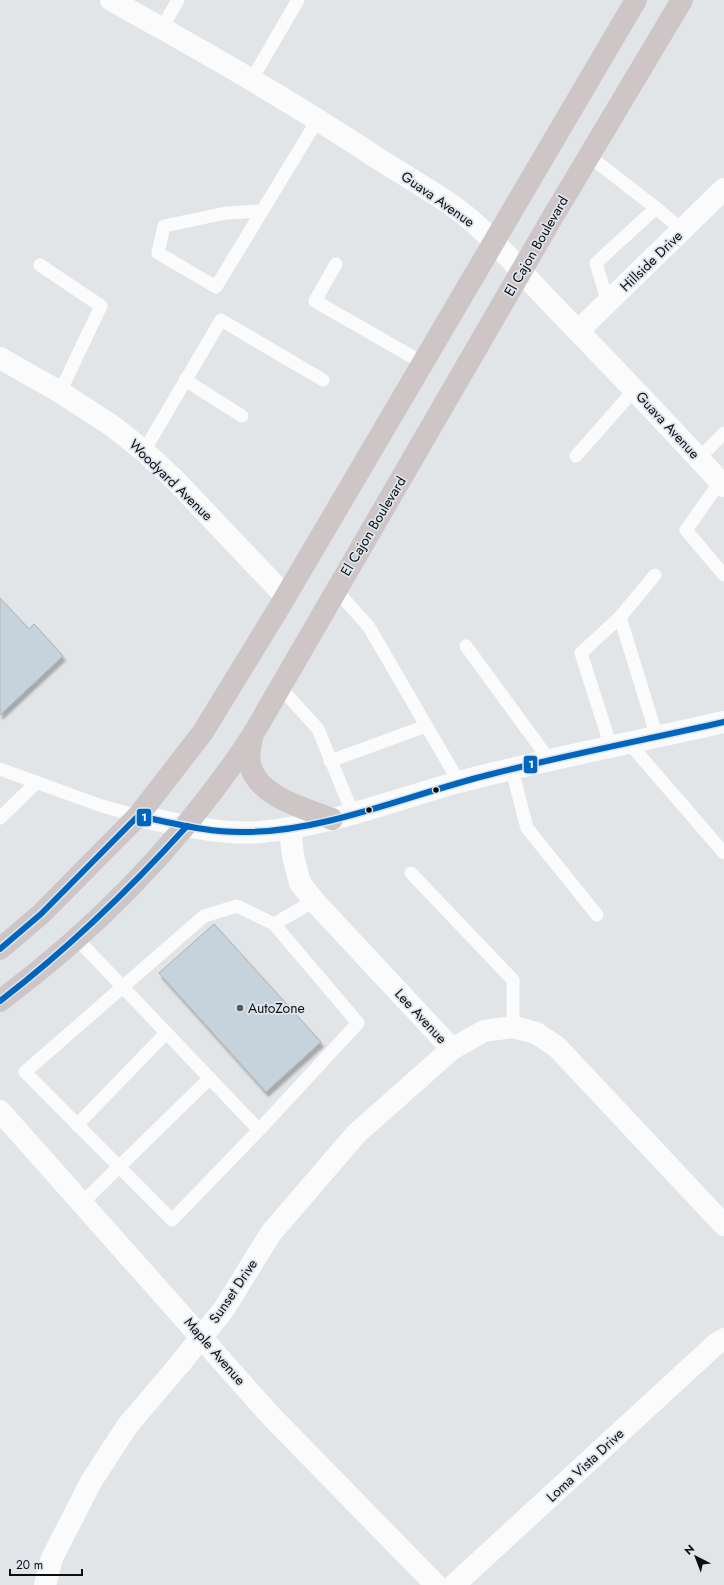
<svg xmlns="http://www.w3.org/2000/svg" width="724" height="1585" viewBox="0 0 724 1585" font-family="Jost,sans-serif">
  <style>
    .building { fill: #c6d3dd; stroke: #afb1b4; filter: url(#shadow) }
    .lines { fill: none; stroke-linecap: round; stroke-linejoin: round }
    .lane { stroke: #fbfbfc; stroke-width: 13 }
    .street { stroke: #fbfbfc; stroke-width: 22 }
    .secondary { stroke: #fbfbfc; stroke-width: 22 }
    .primary { stroke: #cec5c7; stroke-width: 22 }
    .bus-1-casing { stroke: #dee5ec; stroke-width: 9 }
    .bus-1 { stroke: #0065bd; stroke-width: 6 }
    .bus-dot { fill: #0c0e10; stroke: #dee5ec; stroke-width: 1.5 }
    .poi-dot { fill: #57595c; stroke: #dee5ec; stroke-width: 1.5 }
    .labels { text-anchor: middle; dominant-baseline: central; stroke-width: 3.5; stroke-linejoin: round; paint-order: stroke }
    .street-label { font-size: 14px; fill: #0c0e10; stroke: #dee5ec }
    .poi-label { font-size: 14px; fill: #0c0e10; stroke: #dee5ec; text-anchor: start }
    .line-badge { stroke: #dee5ec; stroke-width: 1.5 }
    .badge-label { font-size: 11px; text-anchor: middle; font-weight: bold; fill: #fff }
  </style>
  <defs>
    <filter id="shadow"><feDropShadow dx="2.5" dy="4.5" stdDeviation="1" flood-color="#0004"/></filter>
  </defs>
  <rect width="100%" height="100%" fill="#e2e5e8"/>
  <g class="building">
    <path d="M0,598L29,629L34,624L63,656L0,715Z"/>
    <path d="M214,924L321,1042L266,1092L159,973Z"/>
  </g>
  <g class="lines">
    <g class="lane">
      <path d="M162,28L178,0"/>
      <path d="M252,79L298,0"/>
      <path d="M589,156L656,208L682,230"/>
      <path d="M262,211L226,213L164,226L158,253L216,287L318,119"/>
      <path d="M336,264L315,301L423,363"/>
      <path d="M40,265L101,306L60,392"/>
      <path d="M608,303L596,263L656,208"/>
      <path d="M185,380L242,416"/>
      <path d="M144,451L221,320L323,380"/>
      <path d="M576,456L635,389"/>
      <path d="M699,458L724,433"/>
      <path d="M720,482L686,530L724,575"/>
      <path d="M655,575L620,617L657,737"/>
      <path d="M336,590L369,627L459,782"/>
      <path d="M466,646L550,761"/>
      <path d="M280,687L318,729L353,814"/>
      <path d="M629,743L724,853"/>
      <path d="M611,747L581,653L620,617"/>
      <path d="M330,761L426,726"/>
      <path d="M0,769L102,806L138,816"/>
      <path d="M512,770L527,828L597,915"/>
      <path d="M0,818L36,783"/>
      <path d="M411,873L513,980V1027"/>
      <path d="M77,939L259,1130L358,1023L274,924L314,901"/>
      <path d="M77,1125L166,1033"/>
      <path d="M259,1130L172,1220L25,1072L204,916L237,906L274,924"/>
      <path d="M82,1203L210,1078"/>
    </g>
    <g class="street">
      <path d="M578,331L724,189"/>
      <path d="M0,358L60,392L111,425L144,451L175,480L285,596"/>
      <path d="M290,828L293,856L300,883L314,901L452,1049"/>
      <path d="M45,1585L52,1558L92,1480L128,1425L179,1365L224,1309L271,1233L357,1133L452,1049L484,1031L513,1027L536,1033L557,1047L724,1225"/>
      <path d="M454,1585L716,1344L724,1339"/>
    </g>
    <g class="secondary">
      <path d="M111,0C201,50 291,101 377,158C404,175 432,191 457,209C491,234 518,269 547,299C607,361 666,422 724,486"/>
      <path d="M138,816C177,824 219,835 260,832C329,826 393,800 459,782C546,759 636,742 724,722"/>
      <path d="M0,1111L270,1415L436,1585"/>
    </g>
    <g class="primary">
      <path d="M252,736C251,745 248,755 250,764C257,797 305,808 332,819"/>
      <path d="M0,949L41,914L138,816L203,732L280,606L636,0"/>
      <path d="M0,1001C99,927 184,839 252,736L552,218L682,0"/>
    </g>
    <defs>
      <g id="bus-1">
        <path d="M0,949L41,914L138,816C173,823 209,833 245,832C325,832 411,794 488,775C566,755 645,740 724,722"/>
        <path d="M0,1001C68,949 129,890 187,826"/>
      </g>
    </defs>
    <use href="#bus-1" class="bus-1-casing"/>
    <use href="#bus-1" class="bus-1"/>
  </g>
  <g class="bus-dot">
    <circle cx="436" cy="790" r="3.5"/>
    <circle cx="369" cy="810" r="3.5"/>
  </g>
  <circle class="poi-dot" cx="240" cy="1008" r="4"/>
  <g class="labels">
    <g class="street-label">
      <text transform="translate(438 199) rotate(35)">Guava Avenue</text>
      <text transform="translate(536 246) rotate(-60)">El Cajon Boulevard</text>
      <text transform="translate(651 261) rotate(-44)">Hillside Drive</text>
      <text transform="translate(668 425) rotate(47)">Guava Avenue</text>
      <text transform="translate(171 480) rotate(44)">Woodyard Avenue</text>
      <text transform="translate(373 526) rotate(-59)">El Cajon Boulevard</text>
      <text transform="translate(421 1016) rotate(47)">Lee Avenue</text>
      <text transform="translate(233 1291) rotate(-56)">Sunset Drive</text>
      <text transform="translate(215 1351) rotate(49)">Maple Avenue</text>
      <text transform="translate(585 1465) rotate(-43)">Loma Vista Drive</text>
    </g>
    <g class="poi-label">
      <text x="248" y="1008">AutoZone</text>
    </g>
  </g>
  <g class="line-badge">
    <rect x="523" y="755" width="15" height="19" rx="4" fill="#0065bd"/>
    <rect x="136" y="808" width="16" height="19" rx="4" fill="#0065bd"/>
  </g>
  <g class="badge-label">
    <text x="531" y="768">1</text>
    <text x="144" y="821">1</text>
  </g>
  <g transform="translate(696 1557) rotate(318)" stroke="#dee5ec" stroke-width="3" paint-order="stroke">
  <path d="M0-3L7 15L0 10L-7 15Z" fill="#0c0e10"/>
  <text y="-6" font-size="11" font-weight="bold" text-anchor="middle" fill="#0c0e10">N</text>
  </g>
  <path d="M10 1569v6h72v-6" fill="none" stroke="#0c0e10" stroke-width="2"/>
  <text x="16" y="1569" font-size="12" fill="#0c0e10" stroke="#dee5ec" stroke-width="3" paint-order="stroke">20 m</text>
</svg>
